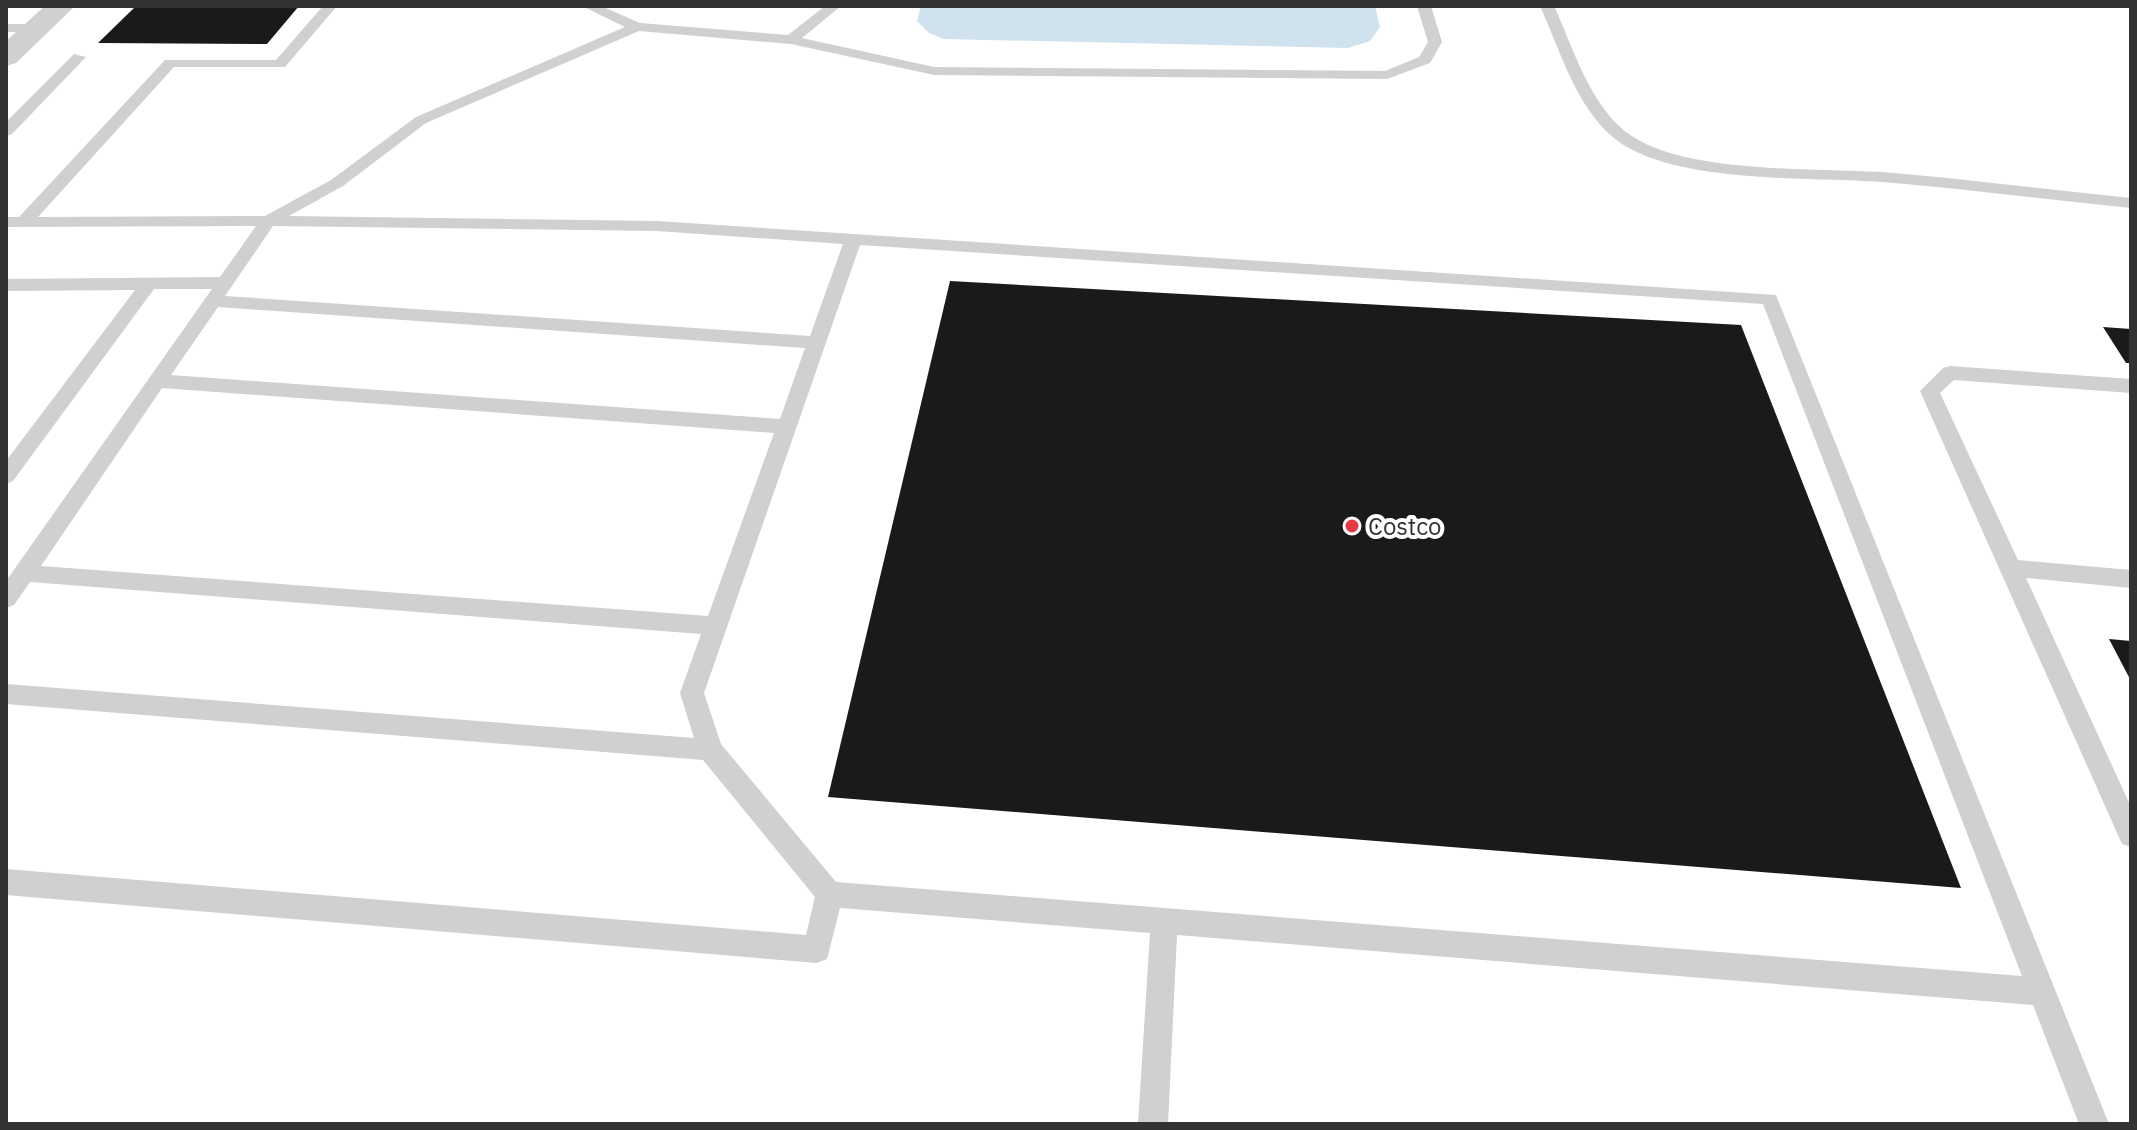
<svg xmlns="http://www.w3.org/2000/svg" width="2137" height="1130" viewBox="0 0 2137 1130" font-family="'IBM Plex Sans',sans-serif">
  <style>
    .water { fill: #cfe2ee }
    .building { fill: #1a1a1a }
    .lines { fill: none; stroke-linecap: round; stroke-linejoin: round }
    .service { fill: #d0d0d0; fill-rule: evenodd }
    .minor { fill: #d0d0d0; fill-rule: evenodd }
    .poi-dot { fill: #e63946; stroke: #fff; stroke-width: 3 }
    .labels { text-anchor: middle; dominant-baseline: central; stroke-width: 8; stroke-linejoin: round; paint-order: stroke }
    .poi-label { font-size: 24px; fill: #333; stroke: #fff; text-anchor: start }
  </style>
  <rect width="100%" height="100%" fill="#fff"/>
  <path class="water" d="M921,6H1375L1380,27L1370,41L1348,48L944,39L929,33L917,21Z"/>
  <g class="building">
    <path d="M136,6H299L267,44L98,43Z"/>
    <path d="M950,281L1741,325L1961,888L828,797Z"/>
    <path d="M2103,327L2131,329V363H2126Z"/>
    <path d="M2109,639L2131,641V681Z"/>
  </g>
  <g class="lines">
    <g class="service">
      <path d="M323,6H337L285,67H174L38,217L265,216L331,180L416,117L625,27L582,6H601L640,23L788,35L825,6H841L802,38L934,67L1385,71L1419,57L1428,42L1417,6H1431L1442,42L1430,63L1387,79L934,75L791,44L639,31L426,123L343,186L289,216L657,221L1776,295L2109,1124H2079L2033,1005L1177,935L1168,1124H1138L1150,933L840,908L827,959L817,963L6,895V869L806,935L815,897L703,760L6,704V684L694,738L680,693L701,634L30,582L14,605L6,608V581L212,289H154L13,481L6,484V461L135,290L6,291V279L220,277L256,226L6,227V217H19L165,60H276ZM273,226L657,231L843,244L810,336L225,296ZM860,245L1763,304L2022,976L836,882L721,744L704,693ZM218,307L805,348L780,419L171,375ZM162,388L774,433L708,616L41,566Z"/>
      <path d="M1540,6H1554C1573,47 1589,103 1626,132C1683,176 1822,167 1894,173C1973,180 2052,190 2131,198V208C2052,200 1973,190 1894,183C1820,176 1672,186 1614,138C1576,107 1560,50 1540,6Z"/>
      <path d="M6,24H38L45,28L38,32H6Z"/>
      <path d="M74,54L86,57L12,134L6,136V122Z"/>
      <path d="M1950,366L2131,379V393L1954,380L1940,393L2018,560L2131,570V588L2026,578L2131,807V847L2122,844L1920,391L1943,368Z"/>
    </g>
    <path class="minor" d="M45,6H75L16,63L6,66V41Z"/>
  </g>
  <circle class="poi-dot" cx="1352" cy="526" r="8"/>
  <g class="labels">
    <g class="poi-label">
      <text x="1368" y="526">Costco</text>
    </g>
  </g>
  <rect width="2137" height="1130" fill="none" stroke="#333333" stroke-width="16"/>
</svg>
